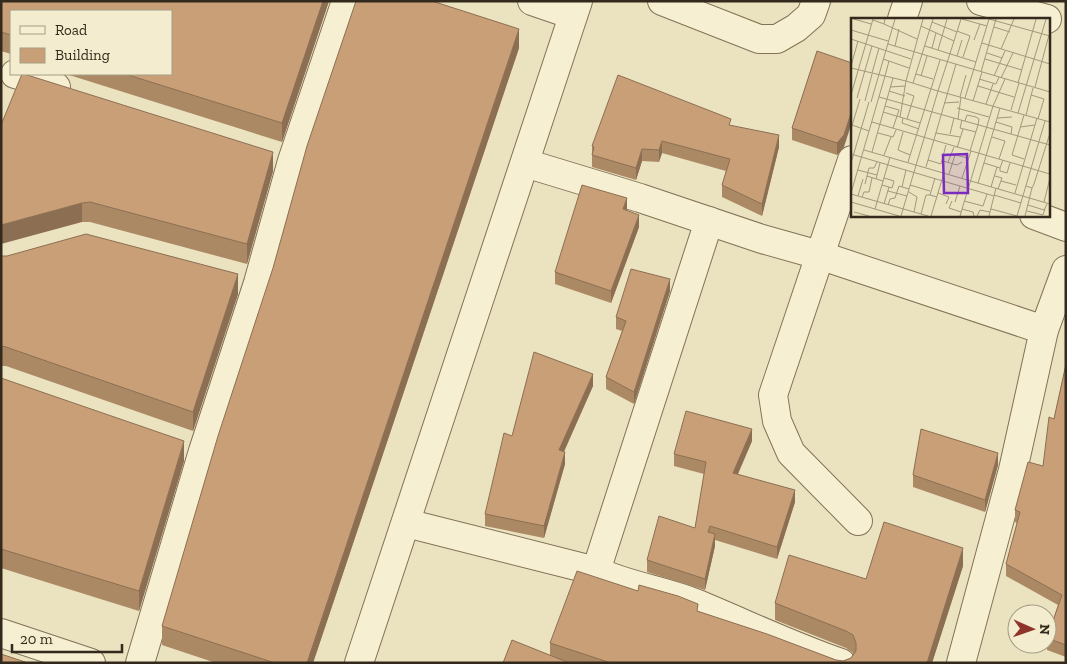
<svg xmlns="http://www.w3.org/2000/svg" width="1067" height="664" viewBox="0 0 1067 664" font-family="'Zilla Slab',serif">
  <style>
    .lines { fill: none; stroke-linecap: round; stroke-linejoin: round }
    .minor-casing { stroke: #837258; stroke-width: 30 }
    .minor { stroke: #f7efd1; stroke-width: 28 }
    .wall { fill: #ac8965 }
    .shaded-wall { fill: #8c6f53 }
    .building { fill: #c89f76; stroke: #8c6f53 }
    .inset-road { fill: none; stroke: #a1987e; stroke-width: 1 }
    .view { fill: #7b2cbf; fill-opacity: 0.15; stroke: #7b2cbf; stroke-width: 2.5 }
    .inset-edge { fill: none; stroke: #33291c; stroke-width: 2.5 }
  </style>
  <rect width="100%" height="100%" fill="#ebe2bf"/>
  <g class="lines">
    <defs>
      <g id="minor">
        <path d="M532,1L573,15"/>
        <path d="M662,1L759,39H777L796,28L811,15L816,1"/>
        <path d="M981,1L1047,19"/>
        <path d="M902,19L908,1"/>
        <path d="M15,74L56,87"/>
        <path d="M852,160L773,395L777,421L791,453L858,521"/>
        <path d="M525,163L640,198L762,239L819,255L1044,330"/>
        <path d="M1034,215L1066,227"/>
        <path d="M406,523L596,571C628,586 663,590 695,603C744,623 791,646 841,663"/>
        <path d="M596,571L709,221"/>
        <path d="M1,633L91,663"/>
        <path d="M140,663L203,451L258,283L292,161L346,1"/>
        <path d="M359,663L578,1"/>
        <path d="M961,663L1013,470L1044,330L1066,270"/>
      </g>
    </defs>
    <use href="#minor" class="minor-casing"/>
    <use href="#minor" class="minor"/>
  </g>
  <g class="wall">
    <path d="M1,1H329L282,142L66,74H171L11,11V54L1,51Z"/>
    <path d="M519,48L313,663H216L162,645V626Z"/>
    <path d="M817,51L844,147L837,155L792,140V128Z"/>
    <path d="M1,125L273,171L247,264L90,222H82Z"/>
    <path d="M731,126L779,147L762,216L722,197V185L726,171L662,153L659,162L642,161L636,180L592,167V146Z"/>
    <path d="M627,210L639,227L611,303L555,284V272Z"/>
    <path d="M1,256L238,294L193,431L6,366H1Z"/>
    <path d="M670,291L634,404L606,389V377L622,331L616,329V317Z"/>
    <path d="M1066,364V657L1047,650V638L1058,605L1006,576V564L1017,523L1015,522V510L1043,466Z"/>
    <path d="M1,378L184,461L139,611L1,568Z"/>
    <path d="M593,386L564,452L565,464L544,538L485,526V514L512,436Z"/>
    <path d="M752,441L738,474L795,502L777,559L715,540V546L705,590L647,572V560L695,528L704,474L674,466V454Z"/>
    <path d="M998,465L985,512L913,487V475Z"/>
    <path d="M963,566L932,663H503L550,655V643L698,611L836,660L843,661L851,658L853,654V653L846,648L775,620V603L866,579Z"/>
  </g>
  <g class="shaded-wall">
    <path d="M323,1H329L282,142V123Z"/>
    <path d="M519,29V48L313,663H307Z"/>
    <path d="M852,110V122L844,147L837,155V143Z"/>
    <path d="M779,135V147L762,216V204Z"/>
    <path d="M662,141V153L659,162V150Z"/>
    <path d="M642,149V161L636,180V168Z"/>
    <path d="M273,152V171L247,264V244Z"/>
    <path d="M627,198V210L623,209Z"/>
    <path d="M82,203V222L1,244V225Z"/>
    <path d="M639,215V227L611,303V291Z"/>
    <path d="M238,274V294L193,431V412Z"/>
    <path d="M670,279V291L634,404V392Z"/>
    <path d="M593,374V386L559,462V450Z"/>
    <path d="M752,429V441L733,485V473Z"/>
    <path d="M184,441V461L139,611V591Z"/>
    <path d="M565,452V464L544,538V526Z"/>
    <path d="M998,453V465L985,512V500Z"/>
    <path d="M795,490V502L777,559V547Z"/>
    <path d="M715,534V546L705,590V579Z"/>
    <path d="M963,548V566L932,663H927Z"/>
  </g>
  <g class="building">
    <path d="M1,1H323L282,123L125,74H171V11H11V35L1,32Z"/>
    <path d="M356,1H432L519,29L307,663H275L162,626L218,436L273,268L307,146Z"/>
    <path d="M817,51L852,63V110L844,135L837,143L792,128Z"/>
    <path d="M22,74H24L273,152L247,244L90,202L82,203L1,225V125Z"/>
    <path d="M618,75L731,119L729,125L779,135L762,204L722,185L730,159L662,141L659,150L642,149L636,168L592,155L594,147L592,146Z"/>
    <path d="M582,185L627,198L623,209L639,215L611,291L555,272Z"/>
    <path d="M86,234L238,274L193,412L6,347L1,346V256H7Z"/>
    <path d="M631,269L670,279L634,392L606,377L626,321L616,317Z"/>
    <path d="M534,352L593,374L559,450L565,452L544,526L485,514L504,433L512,436Z"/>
    <path d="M1066,364V645L1047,638L1062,595L1006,564L1020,512L1015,510L1028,462L1043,466L1049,417L1054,419Z"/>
    <path d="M1,378L184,441L139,591L1,549Z"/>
    <path d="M686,411L752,429L733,473L795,490L777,547L710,526L708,532L715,534L705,579L647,560L659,516L695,528L706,462L674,454Z"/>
    <path d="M921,429L998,453L985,500L913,475Z"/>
    <path d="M884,522L963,548L927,663H611L550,643L577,571L638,591L639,585L678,596L698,604L697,611L767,634L836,660L843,661L851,658L856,651V643L853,635L846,631L775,603L789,555L866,579Z"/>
    <path d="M512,640L567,662V663H503Z"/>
    <path d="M1,654L28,663H1Z"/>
  </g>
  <g transform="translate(851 18)">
    <rect width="199" height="199" fill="#ebe2bf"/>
    <path class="inset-road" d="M3,1L20,6M110,1L87,73L199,104M111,1L136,8M138,1L199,18M22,2L33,6L34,1M81,4L106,14M33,6L66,21M70,8L103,23M143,9L159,14M0,12L37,23M106,13L119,18L112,39M0,21L60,41M123,22L129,6M131,25L199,46M37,26L199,74M44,28L48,11M74,28L125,44M81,30L85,15M150,31L163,1M87,32L96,1M136,35L151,40M106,38L111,22M32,41L58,50M134,41L171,52M0,48L7,23M0,50L55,63L49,99M130,54L145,1M21,55L28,30M65,56L82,61M34,58L38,43M70,58L76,38M143,58L154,33M150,60L162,35M128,61L145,66L148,59M62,65L82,1M167,65L185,1M127,68L163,79M39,69L54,68M184,69L198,17M38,73L54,78M55,75L63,78L56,101M0,77L22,1M180,77L193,81L187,101M28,79L199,127M109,79L115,57M6,80L21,28M114,80L138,1M14,83L21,56M122,83L131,54M20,84L44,1M93,85L108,84M135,86L142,66M34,88L48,92L42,110M142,88L154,61M106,90L138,99M160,92L168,65M32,94L69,105M167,95L195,1M173,97L161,137L173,141M175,97L182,70M52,100L51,105L68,111M146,100L161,99M107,101L110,79M111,102L109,110L125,114M114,103L116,97L125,99L128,101L127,107M21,104L199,156M145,104L161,109L160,116M1,107L18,113M169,109L184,107M0,111L9,81M52,114L47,132L59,137M27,115L42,119L45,112M85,115L109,119M99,116L103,100M141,119L154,123L148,141M106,130L112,111M13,132L199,186M119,133L127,107M21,134L42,60M0,136L143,178M100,136L117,140M33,137L40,119M135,138L149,90M77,142L90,146L95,127M92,143L106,147L111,144M57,144L89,42M97,144L103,129M0,145L18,84M133,145L149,150L152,142M75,149L105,46M149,150V153L156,155L159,145M7,152L26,157M98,156L104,137M16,158L32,163M144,158L151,160L147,171M84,160L79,177L86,179M111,160L120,133M25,161L29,145M150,163L165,167M127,165L135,138M14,166L18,150H23L26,144M31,167L41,170L43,163L33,160M59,167L79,173M175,168L181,170L183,166L199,115M51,169L55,152M140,169L146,149M37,173L56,178M58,174L66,179L63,194M0,175L34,58M87,175L98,179L95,186M164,175L186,100M0,176L77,198M143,177L170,185M7,178L12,161M11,179L13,174H18L21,160M101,183L98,190L110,194M113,183L132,188L136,176M0,184L48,198M104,184L109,168M193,184L199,160M33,186L38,169M37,187L39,181L44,180L48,168L58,171M177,187L193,192L196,186M24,191L39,139M111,191L122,194L123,198M140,191L166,198M176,193L192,197L194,191M3,194L18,198M70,196L75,177H79M50,198L87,73L55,63L72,1M80,198L93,155M109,198L142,88M126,198L129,192L139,194M138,198L145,170M166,198L194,103M174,198L181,170"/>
    <path class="view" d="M116,136L117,175H93L92,137Z"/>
    <rect width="199" height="199" class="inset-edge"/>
  </g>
  <rect width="1067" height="664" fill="none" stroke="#33291c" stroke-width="5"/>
  <rect x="10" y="10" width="162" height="65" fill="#f3ecce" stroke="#a69e87"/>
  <rect x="20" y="26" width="25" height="8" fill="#f7efd1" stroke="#a69e87"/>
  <text x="55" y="35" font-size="15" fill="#33291c">Road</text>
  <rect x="20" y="48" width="25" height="15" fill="#c89f76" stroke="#a69e87"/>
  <text x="55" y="60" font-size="15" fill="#33291c">Building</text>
  <g transform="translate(1032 629) rotate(92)"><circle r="24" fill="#f3ecce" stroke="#a69e87"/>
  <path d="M0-4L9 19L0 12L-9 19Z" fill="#8f332b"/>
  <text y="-8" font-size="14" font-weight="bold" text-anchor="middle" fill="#33291c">N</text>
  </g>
  <path d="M12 644v8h110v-8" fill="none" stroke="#33291c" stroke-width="2.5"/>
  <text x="20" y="644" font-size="15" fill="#33291c" stroke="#f3ecce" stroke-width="4" paint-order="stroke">20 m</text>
</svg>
